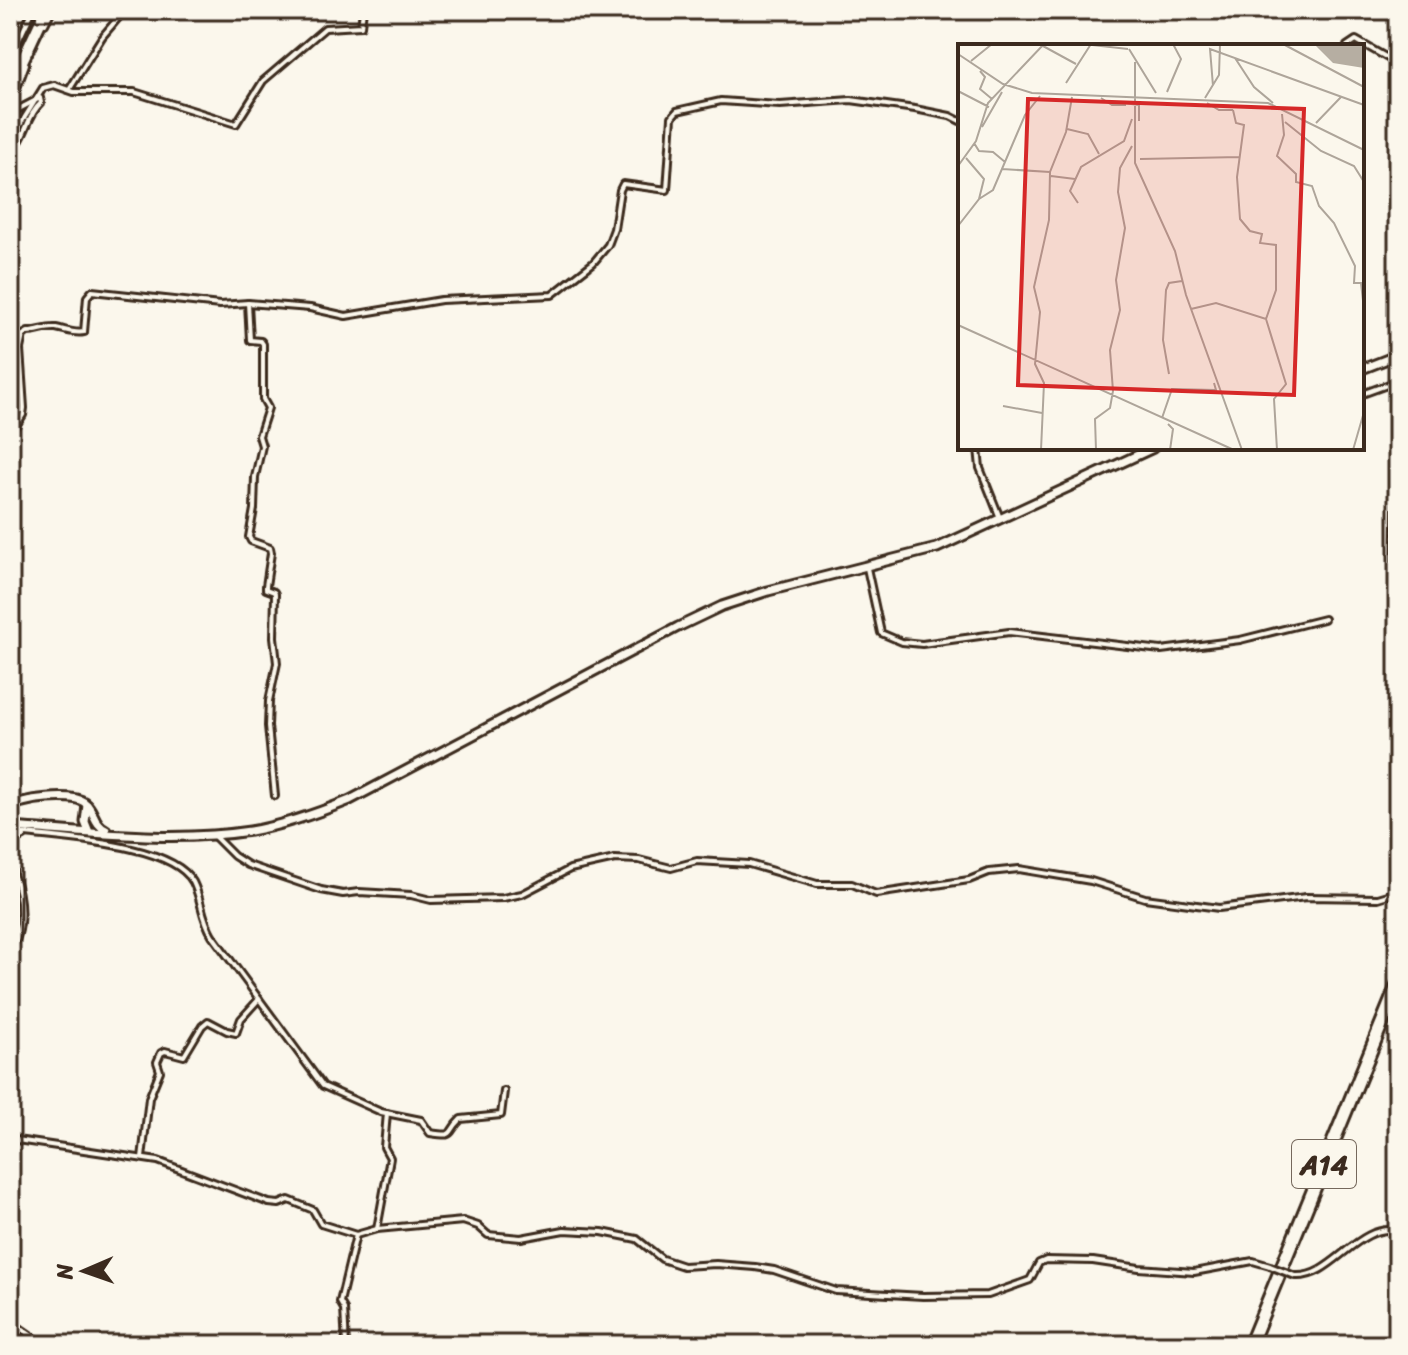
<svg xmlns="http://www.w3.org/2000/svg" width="1408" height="1355" viewBox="0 0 1408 1355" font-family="Sriracha,sans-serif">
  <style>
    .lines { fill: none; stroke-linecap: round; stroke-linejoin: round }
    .minor-casing { stroke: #3b2a1e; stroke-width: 10 }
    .secondary-casing { stroke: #3b2a1e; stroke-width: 13 }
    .trunk-casing { stroke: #3b2a1e; stroke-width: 16 }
    .motorway-casing { stroke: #3b2a1e; stroke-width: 17 }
    .minor { stroke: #fbf7ec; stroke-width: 4 }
    .secondary { stroke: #fbf7ec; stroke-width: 7 }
    .trunk { stroke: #fbf7ec; stroke-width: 10 }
    .motorway { stroke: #fbf7ec; stroke-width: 11 }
    .minor-bridge-casing { stroke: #3b2a1e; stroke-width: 10; stroke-linecap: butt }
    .minor-bridge { stroke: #fbf7ec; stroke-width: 4 }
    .labels { text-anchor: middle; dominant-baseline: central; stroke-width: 6; stroke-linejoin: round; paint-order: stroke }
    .shield { fill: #fbf7ec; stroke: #75685c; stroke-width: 2 }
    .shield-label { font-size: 28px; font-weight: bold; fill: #3b2a1e }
    .inset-road { fill: none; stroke: #aea59a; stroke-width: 2 }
    .view { fill: #d62828; fill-opacity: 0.15; stroke: #d62828; stroke-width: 4 }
    .inset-edge { fill: none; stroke: #3b2a1e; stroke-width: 4 }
  </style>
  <rect width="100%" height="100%" fill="#fbf7ec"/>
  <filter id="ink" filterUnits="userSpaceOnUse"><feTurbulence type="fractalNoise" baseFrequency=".0125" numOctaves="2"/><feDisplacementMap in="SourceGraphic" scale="16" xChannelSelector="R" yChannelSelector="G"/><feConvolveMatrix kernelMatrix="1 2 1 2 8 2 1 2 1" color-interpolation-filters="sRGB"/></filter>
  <g filter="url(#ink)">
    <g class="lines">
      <defs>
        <g id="minor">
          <path d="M45,24L52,10"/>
          <path d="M1347,46L1356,40L1398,64"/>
          <path d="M10,58L33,10"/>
          <path d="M69,90L102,37L125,10"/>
          <path d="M10,107L26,64"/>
          <path d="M10,125L15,111L40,98L41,103C26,116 27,139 10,151"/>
          <path d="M10,141L43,88L54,85L74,92H134L236,124L263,81L325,28L361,26L363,10"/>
          <path d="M248,303L250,340L261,341L263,344V399L268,408L259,436L262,446L255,477L254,509L249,537L251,541L270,548L271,553L266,586V589L274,592L275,594L274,637L277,663L269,701L268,726L275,796"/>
          <path d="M10,341L20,349L24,408L23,415L10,435"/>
          <path d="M20,349L23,335L28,332C38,332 46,327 56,328C66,330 74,334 84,332L87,297L92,291L220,305L248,303L310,308L346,316L441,300L552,295L593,263L608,245L614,229L620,190L623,184L667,190L672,117L677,111L721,101L780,105L851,100L915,109L950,116L960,121"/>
          <path d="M1362,394L1395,382L1397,426L1395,587L1398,596"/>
          <path d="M978,448L980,468L1000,518"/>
          <path d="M867,568L881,633L902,642L922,644L1009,632L1161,650L1240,640L1324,619"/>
          <path d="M10,832C53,839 170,841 193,882C202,900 201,917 212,935L323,1086L381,1112L421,1120L430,1133C458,1137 445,1134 461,1119L501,1115L504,1091"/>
          <path d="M215,837L234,856L248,865L321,890L343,894L359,892L411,895L431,900L503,898L522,894L570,869L615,859L639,860L671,868L697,861L749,864L817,884H852L876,894L969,880L989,872L1019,869L1091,881L1145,898L1219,908L1306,897L1378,898L1398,892"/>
          <path d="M10,853L16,840L24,836"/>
          <path d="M10,951C25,931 22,896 13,874"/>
          <path d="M10,1139L158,1161L269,1203L279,1204L289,1200L313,1210L321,1224L356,1235L377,1229L463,1221L478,1226L488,1235L521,1238L564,1230L602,1232L637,1239L662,1259L683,1266L716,1264L755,1267L774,1270L836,1291L923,1296L988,1295L1030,1280L1039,1263L1046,1260L1093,1261L1139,1268L1194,1272L1253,1261L1270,1266"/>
          <path d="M142,1158L149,1098L160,1071L157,1062L161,1053L165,1051L184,1056L202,1026L208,1021L227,1031L236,1033L241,1019L259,999"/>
          <path d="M377,1229L390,1158L384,1147L387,1113"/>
          <path d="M1295,1276C1333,1279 1357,1222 1398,1231"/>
          <path d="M10,1321L45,1345"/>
          <path d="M346,1345L344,1309L340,1302L356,1235"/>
        </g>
        <g id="secondary">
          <path d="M1362,369L1398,355"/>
          <path d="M87,805L85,822L89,832"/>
          <path d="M10,807C21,799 72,793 84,802C95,810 93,824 106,830"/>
          <path d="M10,827C89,832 171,843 250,831C285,825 318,813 350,800L678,627L722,606L768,591L937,548L1153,448"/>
          <path d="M10,856L12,872L10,884"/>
        </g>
        <path id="trunk" d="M10,87L46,10"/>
        <path id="motorway" d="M1250,1345L1398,984"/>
      </defs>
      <use href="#minor" class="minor-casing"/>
      <use href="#secondary" class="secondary-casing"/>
      <use href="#trunk" class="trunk-casing"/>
      <use href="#motorway" class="motorway-casing"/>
      <use href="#minor" class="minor"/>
      <use href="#secondary" class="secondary"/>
      <use href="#trunk" class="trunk"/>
      <use href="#motorway" class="motorway"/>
      <defs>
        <path id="minor-bridge" d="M1270,1266L1295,1276"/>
      </defs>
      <use href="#minor-bridge" class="minor-bridge-casing"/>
      <use href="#minor-bridge" class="minor-bridge"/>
    </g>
  </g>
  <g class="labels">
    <rect class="shield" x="1292" y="1140" width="64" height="48" rx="6"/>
    <g class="shield-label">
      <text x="1324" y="1164">A14</text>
    </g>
  </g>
  <g transform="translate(958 44)">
    <rect width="406" height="406" fill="#fbf7ec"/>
    <path d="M356,0H406V24L375,19Z" fill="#b6aea2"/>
    <path class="inset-road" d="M125,0L170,5M325,0L406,43M85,2L118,20M171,5L198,49M0,10L45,40L74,49L310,59L406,106M277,14L296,43L315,59M13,17L34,0M177,18V119L217,207L228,251L284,406M22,27L27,33L22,45L34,55M108,39L133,0M255,42L252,5L406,61M0,47L31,63M209,48L223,15L215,0M143,54L154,61H168M247,54L261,31L262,0M165,59L181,61V77M249,59L261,66H275M324,70L326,91L319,112L338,130V138L354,142L361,162L376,179L397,222L396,239H403L406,266M327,78L363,107L396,122L406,138M358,79L383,53M24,83L44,48M109,85L130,90L141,110M16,99L21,107L35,108L47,118M182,115L282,113M0,122L18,97L30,59L86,0M44,125L92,128M93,132L117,135M21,155L35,146L67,71L82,52M120,159L112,147L123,123L166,97L174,75M0,182L21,155L26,135L8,114M1,212V181M233,265L258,259L308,275L318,246V201L302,199L304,190L292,187L282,175L279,133L286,81L278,79L275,66M308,275L328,340L316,355L319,406M0,281L276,406M211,330L205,296L208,246L211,239L224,237M45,362L84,369M204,374L214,345L258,346L256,339M210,380L215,385L212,406M83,406L86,339L77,320L82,268L76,243L91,176L92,128L108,88L114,53M138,406L137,375L152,364L155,347L152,306L162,266L158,236L167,184L160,148L162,124L174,102M395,406L406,368"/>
    <path class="view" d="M70,55L346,65L336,351L60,341Z"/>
    <rect width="406" height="406" class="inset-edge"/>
  </g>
  <rect width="1408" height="1355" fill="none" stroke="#fbf7ec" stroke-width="40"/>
  <rect x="20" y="20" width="1368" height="1315" fill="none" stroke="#3b2a1e" stroke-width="3" filter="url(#ink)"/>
  <g transform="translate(84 1271) rotate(268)" stroke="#fbf7ec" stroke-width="6" paint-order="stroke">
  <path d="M0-6L14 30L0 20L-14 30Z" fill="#3b2a1e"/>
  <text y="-12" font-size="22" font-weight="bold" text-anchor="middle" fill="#3b2a1e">N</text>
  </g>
</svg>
